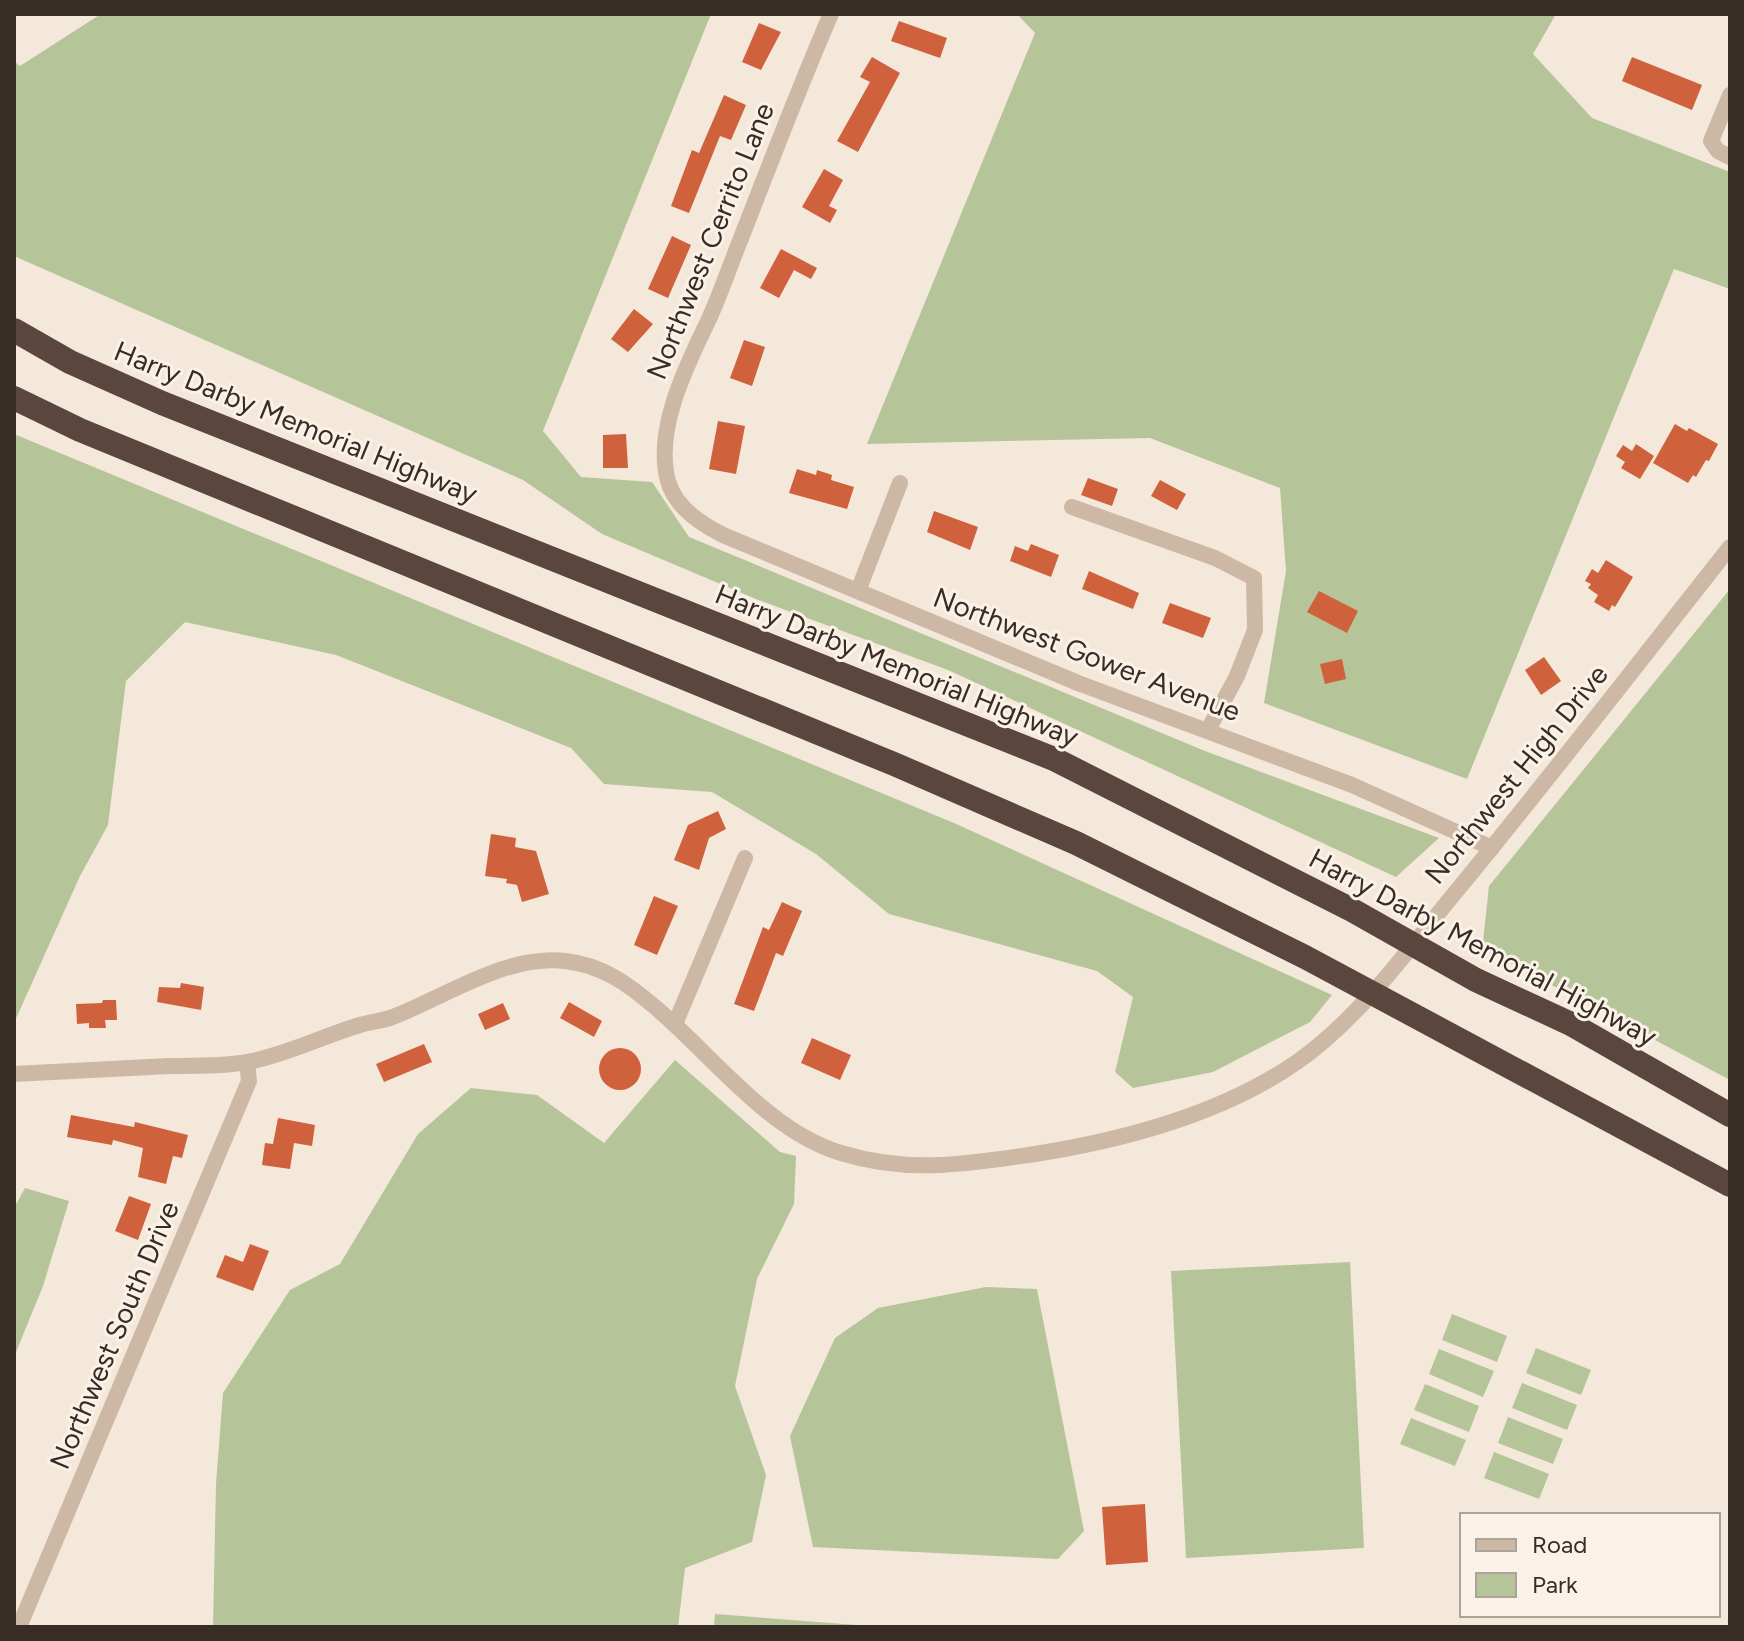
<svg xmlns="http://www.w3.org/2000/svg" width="1744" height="1641" viewBox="0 0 1744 1641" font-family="Figtree,sans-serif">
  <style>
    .green { fill: #b6c499 }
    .building { fill: #cf613d }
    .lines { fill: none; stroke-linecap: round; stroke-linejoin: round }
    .minor { stroke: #cdb7a5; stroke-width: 16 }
    .highway { stroke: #5a463d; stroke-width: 24 }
    .labels { text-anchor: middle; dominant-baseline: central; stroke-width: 6; stroke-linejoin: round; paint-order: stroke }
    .street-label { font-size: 28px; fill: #382c27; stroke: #fbf2e7 }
  </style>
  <rect width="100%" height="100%" fill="#f4e8da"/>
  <g class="green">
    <path d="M101,14H711L543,431L581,477L652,482L689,537L1205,751L1439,838L1396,877L948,670L756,599L602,534L523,480L14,256V61L20,66Z"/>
    <path d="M1017,14H1556L1533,54L1592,118L1730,172V289L1674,269L1467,779L1264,703L1286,571L1280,488L1150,438L867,444L1035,33Z"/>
    <path d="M14,434L954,823L1332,995L1310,1022L1213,1072L1133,1088L1115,1072L1133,997L1097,971L889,914L816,854L712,792L604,784L571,748L336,655L185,622L126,681L108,825L80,876L14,1023Z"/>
    <path d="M1730,589V1080L1488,951L1483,942L1489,886Z"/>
    <path d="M675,1060L780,1152L796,1156L794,1204L757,1279L735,1386L766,1475L752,1542L685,1568L678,1627H213L216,1484L223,1393L290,1290L340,1264L418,1134L471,1088L537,1095L604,1143Z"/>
    <path d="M25,1188L69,1201L43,1286L14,1357V1208Z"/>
    <path d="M1350,1262L1364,1548L1186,1558L1171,1271Z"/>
    <path d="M986,1287L1037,1289L1084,1531L1058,1559L813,1547L790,1436L835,1338L878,1308Z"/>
    <path d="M1452,1314L1507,1336L1497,1362L1442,1340Z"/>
    <path d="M1536,1348L1591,1370L1581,1395L1526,1373Z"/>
    <path d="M1439,1349L1494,1371L1483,1397L1429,1374Z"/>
    <path d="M1522,1383L1577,1405L1567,1430L1512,1408Z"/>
    <path d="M1425,1384L1479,1406L1469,1432L1414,1410Z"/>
    <path d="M1508,1417L1563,1439L1553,1464L1498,1443Z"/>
    <path d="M1411,1418L1466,1440L1455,1466L1400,1444Z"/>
    <path d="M1494,1452L1549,1474L1539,1499L1484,1478Z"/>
    <path d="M715,1614L883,1627H714Z"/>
  </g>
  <g class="building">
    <path d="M899,21L947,38L940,58L891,41Z"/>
    <path d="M759,23L781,32L761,70L742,62Z"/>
    <path d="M872,57L900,73L858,152L837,141L870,82L860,77Z"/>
    <path d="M1632,57L1702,85L1692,110L1622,81Z"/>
    <path d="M724,95L746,105L731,140L720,136L689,213L671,206L692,150L699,153Z"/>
    <path d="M824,169L843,180L829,206L837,210L830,223L802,207Z"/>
    <path d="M672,236L691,245L668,298L648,289Z"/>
    <path d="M781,249L817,268L811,279L794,270L779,298L760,288Z"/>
    <path d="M634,309L653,324L628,352L611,339Z"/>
    <path d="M744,340L765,347L752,386L730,378Z"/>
    <path d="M718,421L745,426L736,474L709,469Z"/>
    <path d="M1675,424L1687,431L1689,428L1718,444L1709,461L1706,460L1696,477L1693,475L1688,483L1653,463Z"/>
    <path d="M626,434L628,468H603V435Z"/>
    <path d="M1636,444L1654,456L1640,479L1621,468L1625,462L1616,456L1623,445L1632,451Z"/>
    <path d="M797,469L816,475L817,470L832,475L831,480L854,487L847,509L789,493Z"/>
    <path d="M1088,478L1118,489L1112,506L1081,495Z"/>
    <path d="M1160,480L1186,494L1177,510L1151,496Z"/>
    <path d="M934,511L978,527L970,550L927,532Z"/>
    <path d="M1031,544L1059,555L1051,577L1010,561L1015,546L1028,551Z"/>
    <path d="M1606,560L1633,577L1615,607L1612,605L1609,611L1594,602L1598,595L1588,588L1591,584L1585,581L1592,569L1598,573Z"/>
    <path d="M1089,571L1139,593L1133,609L1082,589Z"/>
    <path d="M1319,591L1358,611L1347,633L1307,612Z"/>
    <path d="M1170,603L1211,618L1203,638L1162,623Z"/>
    <path d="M1544,657L1561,681L1541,695L1525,670Z"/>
    <path d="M1342,659L1346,679L1325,684L1320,664Z"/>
    <path d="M718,811L726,829L709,838L699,870L674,860L688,825Z"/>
    <path d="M491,834L516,838L515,847L536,851L549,894L522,902L517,885L506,883L507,879L485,876Z"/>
    <path d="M654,896L678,906L657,955L634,945Z"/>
    <path d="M782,902L802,911L783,956L776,953L754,1011L734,1004L763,927L769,930Z"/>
    <path d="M181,983L204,987L201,1010L157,1002L159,987L180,988Z"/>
    <path d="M103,1000H116L117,1020H105L106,1028H89V1023L77,1024L76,1004L102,1003Z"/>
    <path d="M569,1002L602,1021L594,1037L560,1018Z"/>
    <path d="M503,1003L510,1019L485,1030L478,1014Z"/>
    <path d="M812,1038L851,1055L840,1080L801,1063Z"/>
    <path d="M424,1044L432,1062L384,1082L376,1064Z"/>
    <circle cx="620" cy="1069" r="21"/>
    <path d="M71,1115L134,1127L135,1122L188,1135L182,1158L173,1156L166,1184L138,1177L143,1148L113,1140L112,1145L67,1137Z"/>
    <path d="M278,1118L315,1125L312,1146L294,1143L290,1169L262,1165L265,1143L273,1144Z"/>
    <path d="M129,1196L151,1204L138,1240L115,1231Z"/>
    <path d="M250,1244L269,1251L253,1291L216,1277L225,1255L243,1262Z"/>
    <path d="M1145,1504L1148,1562L1106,1565L1102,1507Z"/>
  </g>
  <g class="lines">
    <g class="minor">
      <path d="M831,14C797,92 767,172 736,251C727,274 719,297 709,319C687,365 654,429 668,481C675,507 701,524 723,535L1078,683L1352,785L1492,848"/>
      <path d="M1730,95L1711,141L1718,151L1730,157"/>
      <path d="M1072,507L1215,558L1254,578L1255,630L1237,676L1208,730"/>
      <path d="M858,591L900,483"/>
      <path d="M675,1024L745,858"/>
      <path d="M14,1074C66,1071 117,1069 169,1066C196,1065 225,1067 252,1061C290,1053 323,1036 360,1025C370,1022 380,1021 390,1018C444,998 505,954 565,961C602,965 628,984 655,1007C712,1055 769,1132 841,1153C909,1174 967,1164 1035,1154C1124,1140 1222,1114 1297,1062C1361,1017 1409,948 1459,888C1551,776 1640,661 1730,547"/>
      <path d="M19,1627L249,1081L247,1062"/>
    </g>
    <g class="highway">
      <path d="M14,330L70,362L162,403L1054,759L1352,910L1476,980L1571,1024L1730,1115"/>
      <path d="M14,398L80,430L894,764L1076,843L1305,957L1730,1185"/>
    </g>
  </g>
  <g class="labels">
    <g class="street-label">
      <text transform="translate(710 241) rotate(-68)">Northwest Cerrito Lane</text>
      <text transform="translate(296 422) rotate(22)">Harry Darby Memorial Highway</text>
      <text transform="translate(1087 654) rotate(21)">Northwest Gower Avenue</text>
      <text transform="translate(897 665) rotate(22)">Harry Darby Memorial Highway</text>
      <text transform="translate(1516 774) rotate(-51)">Northwest High Drive</text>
      <text transform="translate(1483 947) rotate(28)">Harry Darby Memorial Highway</text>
      <text transform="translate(114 1335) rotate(-67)">Northwest South Drive</text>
    </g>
  </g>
  <rect width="1744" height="1641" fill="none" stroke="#382c27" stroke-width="32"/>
  <rect x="1460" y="1513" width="260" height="104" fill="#fbf2e7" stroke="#ada39a" stroke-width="2"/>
  <rect x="1476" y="1539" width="40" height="12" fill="#cdb7a5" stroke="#ada39a" stroke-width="2"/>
  <text x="1532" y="1553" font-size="24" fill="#382c27">Road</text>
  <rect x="1476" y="1573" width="40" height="24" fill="#b6c499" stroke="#ada39a" stroke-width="2"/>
  <text x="1532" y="1593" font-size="24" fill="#382c27">Park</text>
</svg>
